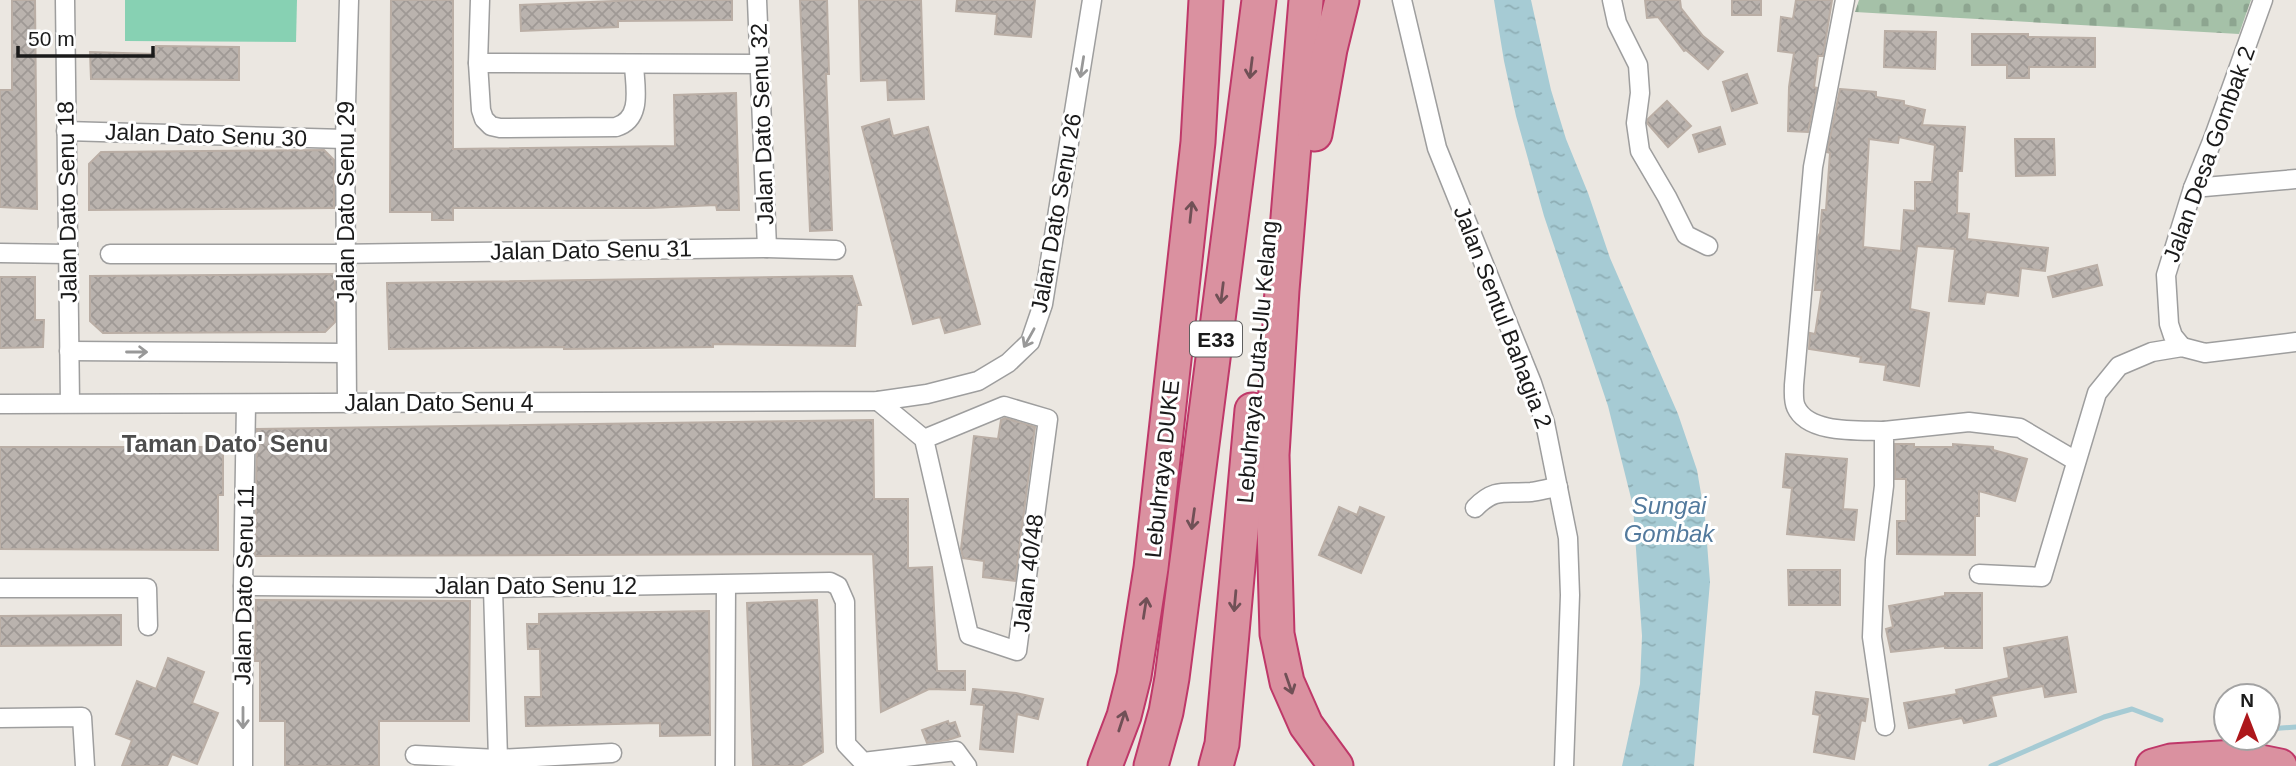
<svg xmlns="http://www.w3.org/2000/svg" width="2296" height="766" viewBox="0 0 2296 766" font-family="Helvetica,sans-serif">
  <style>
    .cemetery { fill: url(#cemetery-stones) }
    .pitch { fill: #87d1b3 }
    .water { fill: url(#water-ripples) }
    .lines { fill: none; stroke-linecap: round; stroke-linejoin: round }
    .stream { stroke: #a6cbd4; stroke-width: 5 }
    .building { fill: url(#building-cross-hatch); stroke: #baaea5; stroke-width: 2; fill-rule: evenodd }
    .street-casing { stroke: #9e9e9e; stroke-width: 21 }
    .highway-casing { stroke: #bf3869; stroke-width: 37 }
    .street { stroke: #fff; stroke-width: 18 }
    .highway { stroke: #da91a0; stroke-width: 33 }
    .oneway { stroke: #989898 }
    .oneway2 { stroke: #705056 }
    .labels { text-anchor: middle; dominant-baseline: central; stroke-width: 6; stroke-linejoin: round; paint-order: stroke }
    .shield { fill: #fff; stroke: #5f5f5f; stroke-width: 2 }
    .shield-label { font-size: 21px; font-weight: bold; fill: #1a1a1a }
    .street-label { font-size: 23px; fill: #1a1a1a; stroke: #fff }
    .neighbourhood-label { font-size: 24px; font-weight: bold; fill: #4d4d4d; stroke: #fff }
    .water-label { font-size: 24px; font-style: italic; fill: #537a9d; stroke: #fff }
  </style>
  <defs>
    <pattern id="cemetery-stones" width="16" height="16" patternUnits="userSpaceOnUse" patternTransform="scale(1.75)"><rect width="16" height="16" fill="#a5c1a8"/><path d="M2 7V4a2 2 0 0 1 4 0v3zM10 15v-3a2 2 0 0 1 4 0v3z" fill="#8da590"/></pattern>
    <pattern id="water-ripples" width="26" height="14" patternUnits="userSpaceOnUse" patternTransform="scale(1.75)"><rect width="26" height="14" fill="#a6cbd4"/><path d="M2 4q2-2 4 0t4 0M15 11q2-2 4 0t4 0" fill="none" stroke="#8eaeb5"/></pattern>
    <pattern id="building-cross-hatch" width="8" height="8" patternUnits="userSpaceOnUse" patternTransform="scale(1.75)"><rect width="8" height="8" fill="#bab3ae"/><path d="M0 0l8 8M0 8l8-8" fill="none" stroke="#9f9995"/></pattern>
  </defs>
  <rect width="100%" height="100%" fill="#ebe7e1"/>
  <path class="cemetery" d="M1859,0H2251L2239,34L1855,12Z"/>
  <path class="pitch" d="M125,0H297L296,42L125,41Z"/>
  <path class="water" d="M1494,0H1531L1551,90L1566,139L1588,193L1610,258L1678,414L1697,470L1705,517L1710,582L1694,766H1622L1640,684L1642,636L1633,506L1608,406L1544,216L1516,116L1504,61Z"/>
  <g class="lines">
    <g class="stream">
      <path d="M2268,729L2296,727"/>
      <path d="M1991,766L2104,717L2132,709L2161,720"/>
    </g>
  </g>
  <g class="building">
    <path d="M12,0H35L37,209L0,207V90H12Z"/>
    <path d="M391,0H453V149L675,146L674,95L736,93L739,210H717L716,205L650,208H453V220H432V212H390Z"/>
    <path d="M638,0H732V20L618,21V27L521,31L520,5Z"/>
    <path d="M800,0H827L829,74H826L832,230L810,231Z"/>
    <path d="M859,0H921L924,99L888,100L887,80L861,81Z"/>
    <path d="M957,0H1035L1031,37L995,34L997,14L956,11Z"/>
    <path d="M1645,0H1680L1681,8L1703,36L1723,52L1708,69L1686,50L1684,51L1658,17L1647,18Z"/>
    <rect x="1732" y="0" width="29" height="15"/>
    <path d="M1796,0H1832L1823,56H1818L1814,87L1817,88L1808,132L1788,131L1789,87L1794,53L1778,51L1781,17L1793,19Z"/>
    <path d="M1885,31L1936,32L1935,69L1884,67Z"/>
    <path d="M1972,34H2028V37L2095,38V67H2029V78H2007V65H1972Z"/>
    <path d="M156,46L239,47V80L91,79L90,52L156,54Z"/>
    <path d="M1747,74L1757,103L1732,111L1723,82Z"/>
    <path d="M1840,89L1876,92V97L1904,101V105L1925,110L1922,125L1965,127L1962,171H1958L1957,213L1969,214L1967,239L2048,248L2045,271L2021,268L2018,296L1986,292L1984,304L1949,301L1955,249L1917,246L1910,309L1929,313L1919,386L1884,380L1886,365L1860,362L1861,357L1809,349L1810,333L1815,334L1822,290H1815L1818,237L1820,233L1822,210H1826L1830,153L1827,152ZM1899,137L1935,145L1932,182H1915V211L1904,210L1901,251L1863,247L1869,139L1898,143Z"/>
    <path d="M1667,101L1691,126L1668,147L1647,123L1648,119Z"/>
    <path d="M889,119L893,136L928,127L980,324L945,333L940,317L913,324L862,127Z"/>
    <path d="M1720,127L1725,144L1699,152L1693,135Z"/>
    <path d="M2015,139H2054L2055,175L2016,176Z"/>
    <path d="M324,150L334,160V208L89,210V164L101,152Z"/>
    <path d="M2097,265L2102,285L2053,297L2048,277Z"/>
    <path d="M335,274V322L325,332L103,333L90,321V276Z"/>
    <path d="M852,276L861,305H857L855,346L713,344V347L564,349V347L389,349L387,283Z"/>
    <path d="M0,277H35V320H44L43,347L0,348Z"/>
    <path d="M1005,418L1035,427L1015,581L983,577L984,561L963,558L961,549L974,436L998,439L1001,420Z"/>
    <path d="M873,420L874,499H908V568L932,567L937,671H965V690L929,689L881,712L873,554L255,556L257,429Z"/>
    <path d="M1895,444H1914V447H1953V444L1993,447V450L2027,459L2015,501L1979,491V516H1975V555L1897,554V521H1906V479H1895Z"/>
    <path d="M0,447H223V495H218V550L0,549Z"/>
    <path d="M1786,454L1847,459L1843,509L1857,510L1854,540L1787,534L1792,488L1783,487Z"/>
    <path d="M1339,507L1357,515L1360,507L1384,517L1361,573L1319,555Z"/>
    <path d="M1788,570H1840V605H1789Z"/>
    <path d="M1945,593H1982V648H1945V646L1891,652L1886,629L1893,627L1889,606L1945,596Z"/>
    <path d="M256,600L470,601L469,721H379V766H285V721H260V661H255Z"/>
    <path d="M817,600L823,752L800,766H753L747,603Z"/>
    <path d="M709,611L710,735L660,736V723L526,726L525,697H541L540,649H528L527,624H539V614Z"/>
    <path d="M121,615V645L0,646V616Z"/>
    <path d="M2067,637L2076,692L2045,697L2043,686L1991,696L1996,716L1964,723L1962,718L1909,728L1904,703L1957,694L1956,690L2009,678L2004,648Z"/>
    <path d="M168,658L204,672L192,703L218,713L197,764L172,754L167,766H122L132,740L116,734L137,681L156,689Z"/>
    <path d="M973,689L1016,693L1043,699L1038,719L1017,714L1013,752L980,749L984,705L971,704Z"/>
    <path d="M1816,692L1868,699L1865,721L1861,720L1854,759L1814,752L1820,715L1813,714Z"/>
    <path d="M948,721L949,724L955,722L960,736L948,740L927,743L922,730Z"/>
  </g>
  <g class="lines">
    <defs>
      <g id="street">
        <path d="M65,0L70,403"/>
        <path d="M480,0L478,63L481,110L484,119L491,126L500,128L616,127C643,119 635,87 634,65"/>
        <path d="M757,0L767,248"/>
        <path d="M1402,0L1437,148L1532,383L1545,423L1568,538L1570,595L1564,766"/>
        <path d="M1612,0L1617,23L1638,65L1640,93L1636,123L1640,151L1667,197L1686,235L1708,246"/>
        <path d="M1845,0L1813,167L1794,385C1794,392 1793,401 1796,407C1808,434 1858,430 1884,431"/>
        <path d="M478,63L758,64"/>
        <path d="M66,131L345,139"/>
        <path d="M2193,188L2296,179"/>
        <path d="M0,253L68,254"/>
        <path d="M110,254H333L767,248L836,250"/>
        <path d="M2182,347L2173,336L2169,324L2166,275L2193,188L2213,139L2263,0"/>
        <path d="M69,351L346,353"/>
        <path d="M878,401L924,439L969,635L1017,651L1048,419L1004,406L924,439"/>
        <path d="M347,403L345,139L349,0"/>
        <path d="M0,404L878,401L927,394L978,381L1008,363L1030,342L1043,304L1092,0"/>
        <path d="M1475,508C1495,487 1506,494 1531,492C1540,491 1549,488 1558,487"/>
        <path d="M1979,574L2042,577L2097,393L2119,366L2152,352L2182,347L2205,353L2296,342"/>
        <path d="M243,586L493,588L830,582L838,586L845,602L846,744L863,762L956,751L967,766"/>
        <path d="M0,588H147L148,626"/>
        <path d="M493,588L498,759"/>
        <path d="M0,718L82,717L85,766"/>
        <path d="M1885,726L1872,637L1875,560L1884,486V431L1969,422L2020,428L2076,461"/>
        <path d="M415,755L498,759L612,753"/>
        <path d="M243,766V586L246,404"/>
        <path d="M725,766L726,585"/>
      </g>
      <g id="highway">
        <path d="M1306,0L1282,290L1272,455L1277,634L1287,682L1306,725L1336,766"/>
        <path d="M1315,134L1330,49L1342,0"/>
        <path d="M1105,766L1124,716L1134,676L1151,568L1198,142L1206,0"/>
        <path d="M1151,766L1166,712L1172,678L1259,0"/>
        <path d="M1216,766L1222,744L1252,410"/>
        <path d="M2153,766L2171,761L2236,757L2280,766"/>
      </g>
    </defs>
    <use href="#street" class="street-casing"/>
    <use href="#highway" class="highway-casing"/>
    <use href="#street" class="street"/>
    <use href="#highway" class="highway"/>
  </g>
  <defs><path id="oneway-shaft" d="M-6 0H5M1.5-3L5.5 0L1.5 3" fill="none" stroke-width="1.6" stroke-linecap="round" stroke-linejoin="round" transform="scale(1.75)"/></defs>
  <g class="oneway">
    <use href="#oneway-shaft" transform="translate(1082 67) rotate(99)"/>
    <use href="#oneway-shaft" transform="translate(1029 338) rotate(119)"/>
    <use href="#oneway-shaft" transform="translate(137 352)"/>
    <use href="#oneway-shaft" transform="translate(243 718) rotate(90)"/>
  </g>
  <g class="oneway2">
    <use href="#oneway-shaft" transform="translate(1251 68) rotate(97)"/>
    <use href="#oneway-shaft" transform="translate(1191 212) rotate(-84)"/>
    <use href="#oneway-shaft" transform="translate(1222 293) rotate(97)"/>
    <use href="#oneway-shaft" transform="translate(1193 519) rotate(98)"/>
    <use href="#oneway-shaft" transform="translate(1235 601) rotate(95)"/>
    <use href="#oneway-shaft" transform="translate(1145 608) rotate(-81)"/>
    <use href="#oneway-shaft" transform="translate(1289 684) rotate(71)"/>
    <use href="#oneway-shaft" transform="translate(1122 721) rotate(-72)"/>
  </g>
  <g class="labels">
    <rect class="shield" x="1190" y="321.5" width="52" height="35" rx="5"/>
    <g class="shield-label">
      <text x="1216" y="339">E33</text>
    </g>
    <g class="street-label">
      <text transform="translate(762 124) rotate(-92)">Jalan Dato Senu 32</text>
      <text transform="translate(206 135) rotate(2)">Jalan Dato Senu 30</text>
      <text transform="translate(2209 154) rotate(-70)">Jalan Desa Gombak 2</text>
      <text transform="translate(67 202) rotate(-91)">Jalan Dato Senu 18</text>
      <text transform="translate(346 202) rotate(-90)">Jalan Dato Senu 29</text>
      <text transform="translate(1056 213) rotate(-80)">Jalan Dato Senu 26</text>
      <text transform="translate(591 250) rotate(-1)">Jalan Dato Senu 31</text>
      <text transform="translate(1503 317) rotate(69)">Jalan Sentul Bahagia 2</text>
      <text transform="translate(1257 362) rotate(-85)">Lebuhraya Duta-Ulu Kelang</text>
      <text x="439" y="403">Jalan Dato Senu 4</text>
      <text transform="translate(1162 469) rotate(-84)">Lebuhraya DUKE</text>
      <text transform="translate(1028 573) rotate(-83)">Jalan 40/48</text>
      <text transform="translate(244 585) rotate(-89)">Jalan Dato Senu 11</text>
      <text x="536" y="586">Jalan Dato Senu 12</text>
    </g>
    <g class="neighbourhood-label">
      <text x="225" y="443">Taman Dato' Senu</text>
    </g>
    <g class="water-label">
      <text x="1669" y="505">Sungai<tspan x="1669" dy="28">Gombak</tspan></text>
    </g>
  </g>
  <g transform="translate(2247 717)"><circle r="33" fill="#ffffff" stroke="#a3a3a3" stroke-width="2"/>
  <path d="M0-5L12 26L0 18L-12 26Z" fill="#ad171b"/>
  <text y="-10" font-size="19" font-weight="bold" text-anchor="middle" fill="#1a1a1a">N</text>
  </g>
  <path d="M18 46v10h135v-10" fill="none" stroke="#1a1a1a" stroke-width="3.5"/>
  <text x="28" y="46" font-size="21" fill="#1a1a1a" stroke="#ffffff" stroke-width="5" paint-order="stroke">50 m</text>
</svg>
